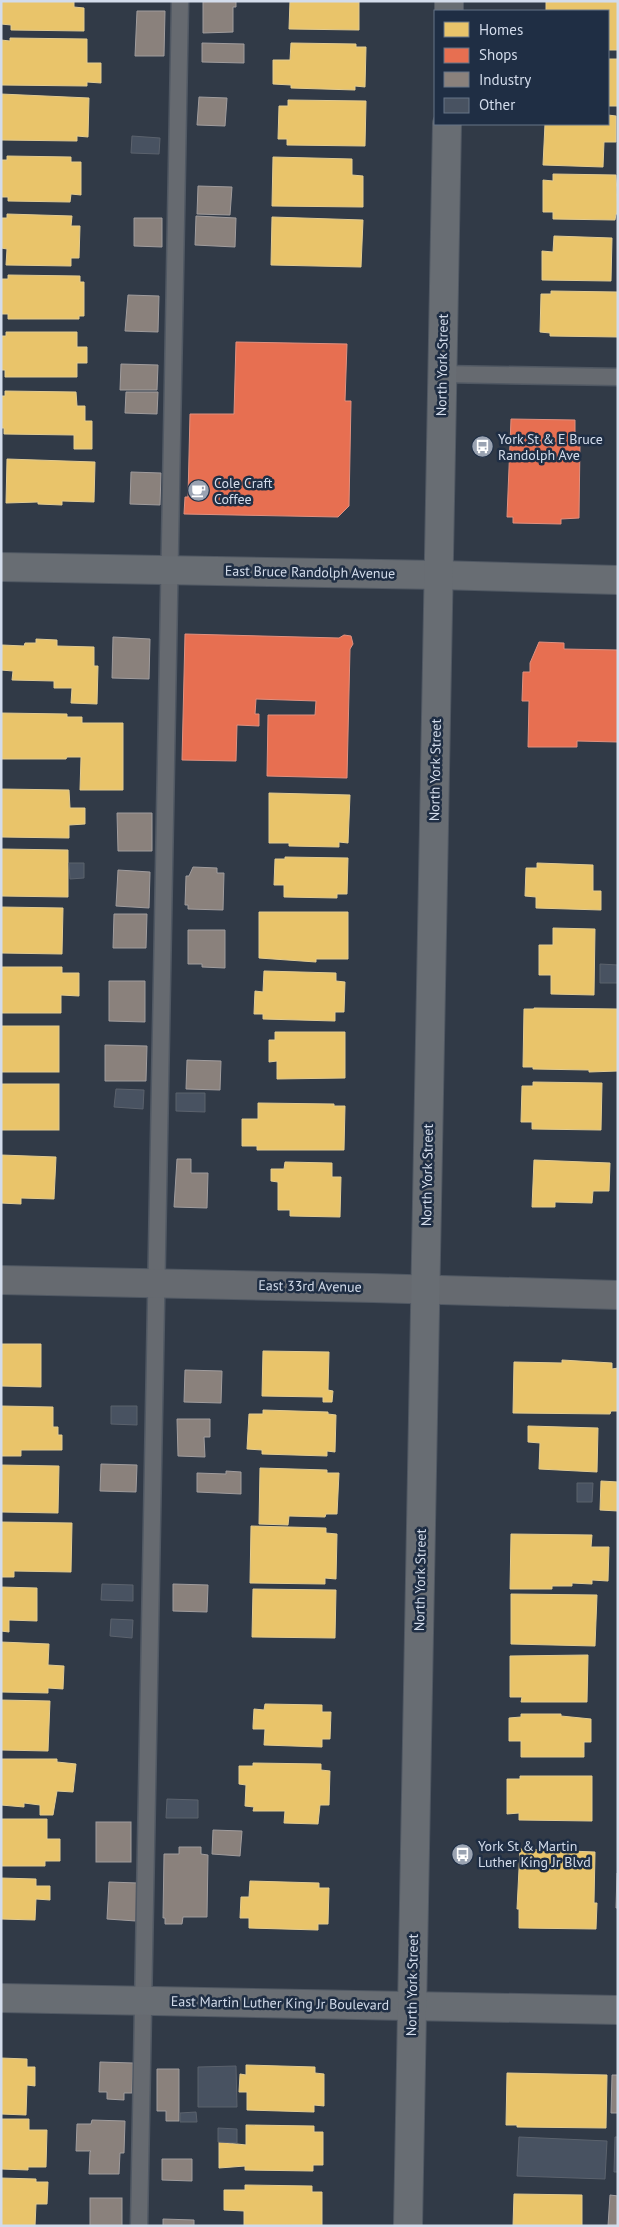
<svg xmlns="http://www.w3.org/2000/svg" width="619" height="2227" viewBox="0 0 619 2227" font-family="'PT Sans',sans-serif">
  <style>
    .homes { fill: #e9c46a; stroke: #e2cb91 }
    .shops { fill: #e76f51; stroke: #e1907f }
    .industry { fill: #8a817c; stroke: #a09c9d }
    .building { fill: #485261; stroke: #5b626d }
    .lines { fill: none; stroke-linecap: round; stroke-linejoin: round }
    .lane-casing { stroke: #505863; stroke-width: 19 }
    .street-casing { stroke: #505863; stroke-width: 30 }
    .secondary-casing { stroke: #505863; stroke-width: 30 }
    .lane { stroke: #666a70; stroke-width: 16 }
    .street { stroke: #666a70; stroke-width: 28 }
    .secondary { stroke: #686d73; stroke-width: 28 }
    .labels { text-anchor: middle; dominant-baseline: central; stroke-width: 5; stroke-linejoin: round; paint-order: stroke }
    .street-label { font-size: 14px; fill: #d3dceb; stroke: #1f2e44 }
    .poi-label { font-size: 14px; fill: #d3dceb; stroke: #1f2e44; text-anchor: start }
  </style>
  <rect width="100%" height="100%" fill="#313a47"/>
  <g class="homes">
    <path d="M1,1H74V7L84,8V31L11,30V25L1,24Z"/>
    <path d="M290,1L359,2V30L289,29Z"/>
    <path d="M546,1L618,2V50H608V11H546Z"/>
    <path d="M10,38L87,39V63H101V83L87,82V86L1,85V40L10,41Z"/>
    <path d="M291,43L356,44V47H366L365,87L355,86V90L291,88V85L273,84V60H290Z"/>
    <rect x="608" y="59" width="10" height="47"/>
    <path d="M1,94L89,98L88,137L77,136V141L1,140Z"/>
    <path d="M288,100L366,101L365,146L287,145V139H278L279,106H288Z"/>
    <path d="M608,115L616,116V142H604L603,167L543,165L545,124H608Z"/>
    <path d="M7,156L71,157V162H81V195L71,194L70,202L8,201V197H1V160H7Z"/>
    <path d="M273,157L352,159V175L363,176V207L272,206Z"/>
    <path d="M553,174L616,175L618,214H616L615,220L553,219V212H543V180L553,181Z"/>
    <path d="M7,214L72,216L71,226H80L79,258H71V266L6,265L7,249L1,248V218H7Z"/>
    <path d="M272,217L363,220L361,267L271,265Z"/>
    <path d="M554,236L612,238L611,281L542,280V251L553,252Z"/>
    <path d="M8,275L80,276V282H84V316H79V319H8V314H1V279H8Z"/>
    <path d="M551,291L618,292V337L550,336V333L540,332L541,294H551Z"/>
    <path d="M6,332H77V347H87V363H77V377H5V370H1V336H6Z"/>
    <path d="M5,391L76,392L77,406H85V421H92V449H74V435L4,434V428H1V396H5Z"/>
    <path d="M7,459L95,462L94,502L62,501V505L38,504V502L6,503Z"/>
    <path d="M36,639L57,640V646L94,647V666H98L97,704L71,703L72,688H54V681L12,680L13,671L1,670L2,645L24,646L25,643H36Z"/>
    <path d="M1,713L67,714V717H82V723H123V790H80L81,757H67L66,759H1Z"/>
    <path d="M1,789L69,790L70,808H85V824L69,825V838L1,837Z"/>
    <path d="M269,793L350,795L348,843L339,842V847L289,846V843H269Z"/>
    <path d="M1,849L68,850V897L1,896Z"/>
    <path d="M285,857L348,858L347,894H337V898L284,897V885H274L275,859H285Z"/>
    <path d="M537,863L593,865V891H601V910L536,908V897L525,896L526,868H537Z"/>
    <path d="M1,907L63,908L62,954L1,953Z"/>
    <path d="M259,912H348V959H316V962L259,958Z"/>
    <path d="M553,928L595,929L594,995L551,994V975H539V945H553Z"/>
    <path d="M1,967H62V973H79V996L61,995V1013H1Z"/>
    <path d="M264,971L336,973V981L345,982L344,1012H335V1021L263,1019V1014H254L255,991L263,992Z"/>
    <path d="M534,1008L618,1009V1071L589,1072V1070L533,1069V1067H523L524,1009H534Z"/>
    <rect x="1" y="1026" width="58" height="46"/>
    <path d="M275,1032H345V1078L277,1079V1061L269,1062V1040H275Z"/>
    <path d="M533,1082L602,1083L601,1130L532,1129V1122H521L522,1086H533Z"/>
    <rect x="1" y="1084" width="58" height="46"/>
    <path d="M258,1103L334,1104V1106H345L344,1150H257V1146H242V1119H258Z"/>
    <path d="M1,1155L56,1157L54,1199L21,1198V1204L1,1203Z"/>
    <path d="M534,1160L610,1163L609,1191H593L592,1203L555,1202V1207H532Z"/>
    <path d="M285,1162L332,1163V1177H341L340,1217L290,1216V1210H278V1182L271,1181V1169H284Z"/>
    <path d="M1,1344H41V1387L1,1386Z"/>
    <path d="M263,1351L329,1352L328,1390L333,1391L332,1402H323V1397L262,1396Z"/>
    <path d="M562,1360L612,1363V1369L618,1368V1411H611L610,1414L513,1413L514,1362L562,1363Z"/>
    <path d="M1,1406L53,1407V1427H58V1435H62V1450H21V1456H1Z"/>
    <path d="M263,1410L328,1412V1414L336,1415L335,1452L327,1451V1456L262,1454V1450L247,1449L249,1414H263Z"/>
    <path d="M528,1426L598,1428L597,1472L539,1469L540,1443L528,1442Z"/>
    <path d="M1,1465L59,1466L58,1513L1,1512Z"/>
    <path d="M260,1468L327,1470V1473H339L337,1514H326L325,1517L289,1516L288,1525L259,1524Z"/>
    <path d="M601,1481L618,1482V1511L600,1510Z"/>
    <path d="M1,1522L72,1523L71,1572L14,1571V1577H1Z"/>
    <path d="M251,1526L326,1528V1533L337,1534L336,1579L325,1578V1584L250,1583Z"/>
    <path d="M511,1534L592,1535L591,1547H609L608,1581L592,1580V1584L572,1583V1586H552V1589H510Z"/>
    <path d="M1,1587L37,1588V1621L9,1620V1632L1,1631Z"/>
    <path d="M253,1589L336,1590L335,1638L252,1637Z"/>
    <path d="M511,1594L597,1595L595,1646L511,1644Z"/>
    <path d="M1,1642L49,1644L48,1665L64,1666L63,1689L48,1688V1693L1,1692Z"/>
    <path d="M588,1655L587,1702H521L522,1697H510V1656Z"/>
    <path d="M1,1700L50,1701L48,1751L1,1750Z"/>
    <path d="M265,1704L322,1705V1712H331L330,1739H322V1747L264,1745L265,1729H253V1726L254,1709L264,1710Z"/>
    <path d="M521,1714H561V1716L591,1719V1742H584V1757H521V1741H509V1718L521,1717Z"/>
    <path d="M1,1759H57V1762L76,1764L73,1792L57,1791L53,1815H40V1805L24,1803V1807L1,1805Z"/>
    <path d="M253,1763L321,1764V1770L330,1771L329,1805H320L318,1824L284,1823L285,1811H253L254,1807L245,1806L246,1785L239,1784V1766H253Z"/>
    <path d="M520,1776H592V1821L519,1820V1813L507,1814V1779H520Z"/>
    <path d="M1,1819H47V1839H60V1861H45V1866H1Z"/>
    <path d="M520,1849L595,1852L594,1903H597L596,1929L519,1928V1909H517Z"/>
    <path d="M1,1878L36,1879V1886H50V1900L36,1899L35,1920L1,1919Z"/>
    <path d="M250,1881L319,1883V1888H329L328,1924H318V1930L249,1928V1918H240L241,1897H249Z"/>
    <path d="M1,2058L27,2059V2067H35V2086L27,2085L26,2115L1,2114Z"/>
    <path d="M246,2065L315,2067V2073L324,2074V2106L314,2105V2112L247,2110V2092H239L240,2074L246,2075Z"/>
    <path d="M507,2073L607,2075L606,2128L517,2127V2125H506Z"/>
    <path d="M1,2119H29V2130H47L46,2167H28V2170L1,2169Z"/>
    <path d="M246,2125L314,2126V2132H323V2165H313V2171L245,2170V2166L219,2168V2142L246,2145Z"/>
    <path d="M1,2178L36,2179V2182H48L47,2204H36L35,2226H1Z"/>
    <path d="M245,2185L312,2186V2192H322V2225L244,2226V2211L224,2210V2190H245Z"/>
    <path d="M514,2194L582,2195V2226H513Z"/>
  </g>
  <g class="shops">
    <path d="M236,342L347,344L345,401H351L349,506L338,517L184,514L185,497H188L190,414H234Z"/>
    <path d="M511,419L575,420V442H580L579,518L561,519V524L513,523V517H507Z"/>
    <path d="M185,634L339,638L344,635L351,636L353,644L350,649L347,778L267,776L268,715H315L316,701L256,699L255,714H259V726L237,725L236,761L182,760Z"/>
    <path d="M539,642L564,643V649L618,650V742L577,741V747H528L529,701H522L523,672H530V663Z"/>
  </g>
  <g class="industry">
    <path d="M203,1H236V7H233V32L203,33Z"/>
    <path d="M137,11H165L164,56H135Z"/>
    <path d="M202,43L244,44V63L202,62Z"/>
    <path d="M199,97L227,98L225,126L197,125Z"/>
    <path d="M198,186L232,187L230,215L197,214Z"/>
    <path d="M196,216L236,218L235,247L195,245Z"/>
    <path d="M134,218H162V247L134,246Z"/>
    <path d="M128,295L159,296L158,332L125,331Z"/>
    <path d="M121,364L158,365L157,390H120Z"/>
    <path d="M126,392H158L157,414L125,413Z"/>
    <path d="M131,472L161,473L160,505L130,504Z"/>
    <path d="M113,637L150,639L149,679L112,678Z"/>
    <path d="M117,813H152V851H118Z"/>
    <path d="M193,867L217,868V873H224L223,910L188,909V905H185L186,876H189Z"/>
    <path d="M118,870L150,872L149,908L116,906Z"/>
    <path d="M114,914H147L146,948H113Z"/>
    <path d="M188,930H225V968L202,967V964H188Z"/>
    <path d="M109,981H145V1022L109,1021Z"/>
    <path d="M105,1045L147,1046L146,1081H105Z"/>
    <path d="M187,1060L221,1061L220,1090L186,1089Z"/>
    <path d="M177,1159H191V1173H208L207,1208L174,1207Z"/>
    <path d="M185,1370L222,1371L221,1403L184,1402Z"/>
    <path d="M177,1419H210V1437H204L205,1457L178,1456Z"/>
    <path d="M101,1464L137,1465L136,1492L100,1491Z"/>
    <path d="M226,1471L241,1472V1494L197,1492V1473L226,1474Z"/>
    <path d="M173,1584L208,1585L207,1612L173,1611Z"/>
    <rect x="96" y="1822" width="35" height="40"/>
    <path d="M213,1830L242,1831L240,1856L212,1854Z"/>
    <path d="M179,1847H201V1854L208,1855L207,1917H183L182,1924H165V1918H163L164,1854H179Z"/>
    <path d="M617,1873H618V1908H616Z"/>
    <path d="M109,1882L138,1883L136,1921L107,1919Z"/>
    <path d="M100,2062L133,2063L132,2093H124V2100L107,2099V2092H99Z"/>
    <path d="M157,2069H179V2121H166V2111H157Z"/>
    <path d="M612,2075H618V2113H611Z"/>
    <path d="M92,2120L125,2121L124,2153H120L119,2174H89L90,2152L91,2151H76L77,2124H91Z"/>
    <path d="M162,2159H192V2181L162,2180Z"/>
    <path d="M610,2195L618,2196V2226H608Z"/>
    <rect x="90" y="2198" width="32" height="28"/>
    <path d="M163,2219L194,2220V2226H163Z"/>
  </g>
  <g class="building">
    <path d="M132,136L160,138L159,154L131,153Z"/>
    <path d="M69,863H84V878L70,879Z"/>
    <path d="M600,964L618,965V983H600Z"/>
    <path d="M116,1089L144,1090L143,1109L114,1107Z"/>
    <path d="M176,1093H205V1112L176,1111Z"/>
    <path d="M111,1406H137V1425L111,1424Z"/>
    <path d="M577,1483H593L592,1502H577Z"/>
    <path d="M102,1584L133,1585V1601L101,1600Z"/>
    <path d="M111,1619L133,1620L132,1638L110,1636Z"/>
    <path d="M167,1799L198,1800V1818H166Z"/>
    <path d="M236,2066L237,2107H198V2067Z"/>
    <path d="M196,2112L197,2122H180V2113Z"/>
    <path d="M218,2128L237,2129V2143L218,2142Z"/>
    <path d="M519,2137L607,2141L605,2179L517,2176Z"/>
    <path d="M615,2137H618V2172H614Z"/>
  </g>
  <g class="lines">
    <defs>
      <g id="lane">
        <path d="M442,374L618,377"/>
        <path d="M139,2226L180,1"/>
      </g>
      <path id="street" d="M1,1280L373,1288L618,1295"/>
      <g id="secondary">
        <path d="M449,11V1"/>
        <path d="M1,567L438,575L618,580"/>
        <path d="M1,1998L618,2010"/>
        <path d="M408,2226L447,124"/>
      </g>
    </defs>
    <use href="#lane" class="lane-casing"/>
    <use href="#street" class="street-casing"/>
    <use href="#secondary" class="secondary-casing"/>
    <use href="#lane" class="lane"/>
    <use href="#street" class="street"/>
    <use href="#secondary" class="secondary"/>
  </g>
  <defs>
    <symbol id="bus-disc" viewBox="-11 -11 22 22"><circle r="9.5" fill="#9aa3b2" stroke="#1f2e44"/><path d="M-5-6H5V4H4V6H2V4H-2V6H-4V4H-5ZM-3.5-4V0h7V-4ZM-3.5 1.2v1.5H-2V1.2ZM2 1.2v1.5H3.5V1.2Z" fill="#fff"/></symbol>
    <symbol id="cafe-disc" viewBox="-11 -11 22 22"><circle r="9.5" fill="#9aa3b2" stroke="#1f2e44"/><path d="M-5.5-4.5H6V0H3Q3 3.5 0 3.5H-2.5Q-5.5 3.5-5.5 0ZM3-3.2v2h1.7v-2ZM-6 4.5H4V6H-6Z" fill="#fff"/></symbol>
  </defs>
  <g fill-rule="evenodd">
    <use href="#bus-disc" x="470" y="434" width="25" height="25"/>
    <use href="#cafe-disc" x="186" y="478" width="25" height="25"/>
    <use href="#bus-disc" x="450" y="1842" width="25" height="25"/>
  </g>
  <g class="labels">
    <g class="street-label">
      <text transform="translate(442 365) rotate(-89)">North York Street</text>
      <text transform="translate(310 572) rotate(1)">East Bruce Randolph Avenue</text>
      <text transform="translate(435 770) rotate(-89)">North York Street</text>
      <text transform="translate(427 1175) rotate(-89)">North York Street</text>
      <text transform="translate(310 1286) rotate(1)">East 33rd Avenue</text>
      <text transform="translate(420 1580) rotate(-89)">North York Street</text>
      <text transform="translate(412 1985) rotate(-89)">North York Street</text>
      <text transform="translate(280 2003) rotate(1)">East Martin Luther King Jr Boulevard</text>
    </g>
    <g class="poi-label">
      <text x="498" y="439">York St &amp; E Bruce<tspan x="498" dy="16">Randolph Ave</tspan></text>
      <text x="214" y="483">Cole Craft<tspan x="214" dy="16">Coffee</tspan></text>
      <text x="478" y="1846">York St &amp; Martin<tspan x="478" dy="16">Luther King Jr Blvd</tspan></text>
    </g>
  </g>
  <rect width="619" height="2227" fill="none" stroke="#d3dceb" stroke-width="5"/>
  <rect x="434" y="10" width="175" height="115" fill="#1f2e44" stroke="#677487"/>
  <rect x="444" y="22" width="25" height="15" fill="#e9c46a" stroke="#677487"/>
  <text x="479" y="35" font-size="15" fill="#d3dceb">Homes</text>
  <rect x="444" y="48" width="25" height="15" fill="#e76f51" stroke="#677487"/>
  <text x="479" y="60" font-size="15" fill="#d3dceb">Shops</text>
  <rect x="444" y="72" width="25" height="15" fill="#8a817c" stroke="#677487"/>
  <text x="479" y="85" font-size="15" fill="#d3dceb">Industry</text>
  <rect x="444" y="98" width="25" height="15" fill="#485261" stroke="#677487"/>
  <text x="479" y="110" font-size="15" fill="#d3dceb">Other</text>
</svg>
